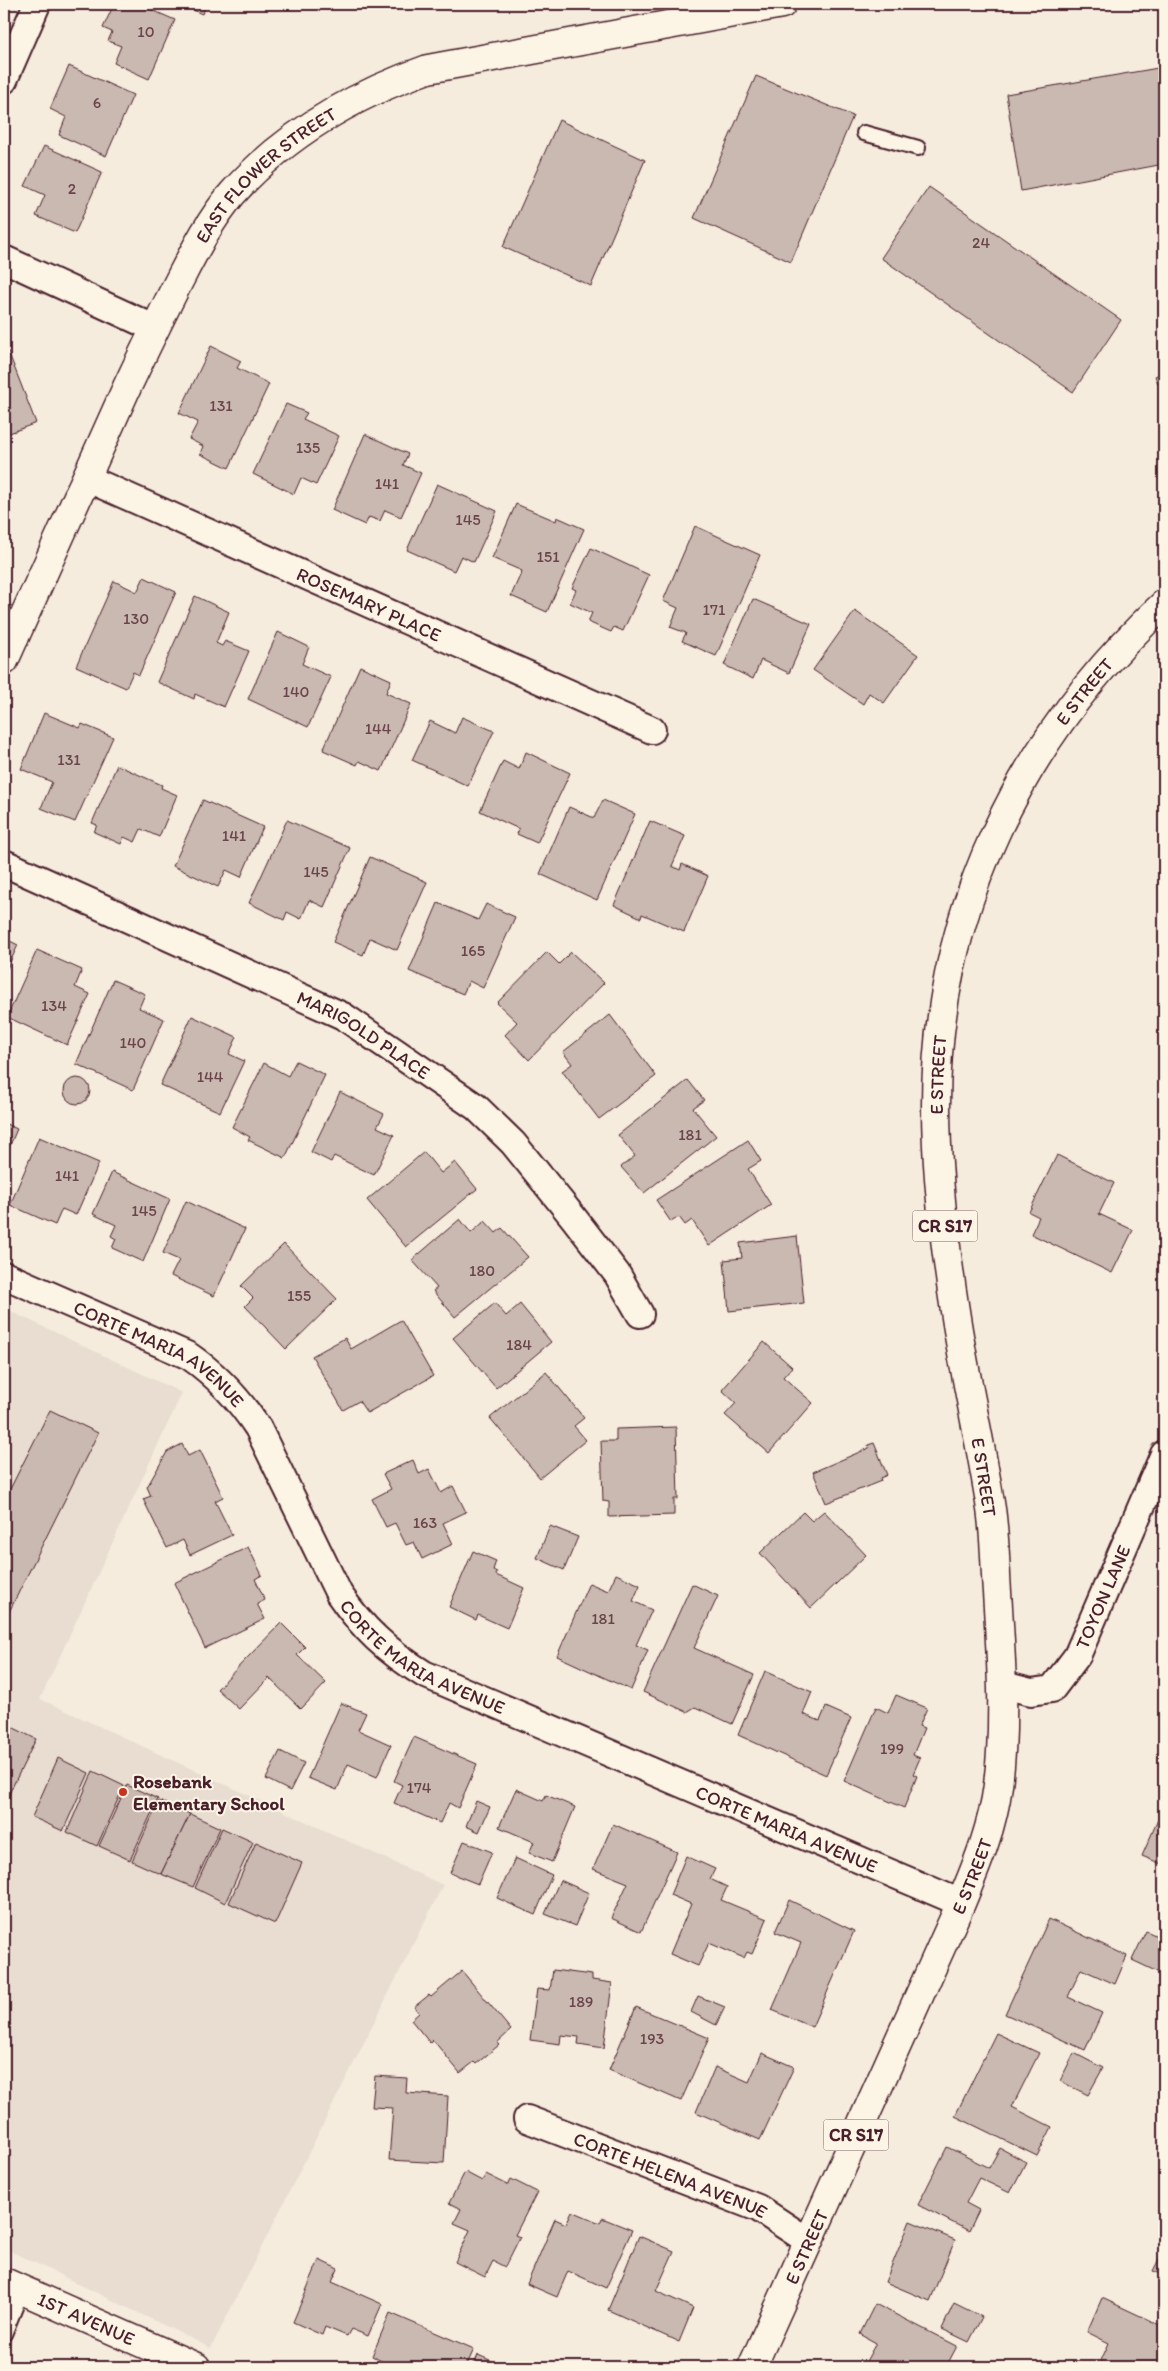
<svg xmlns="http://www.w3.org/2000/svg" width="1168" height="2371" viewBox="0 0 1168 2371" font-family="Itim,sans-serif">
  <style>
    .built { fill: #e8ddd0 }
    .building { fill: #cab9b1; stroke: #4a1f2b }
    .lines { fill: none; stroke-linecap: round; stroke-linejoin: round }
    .service-casing { stroke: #4a1f2b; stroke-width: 18 }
    .minor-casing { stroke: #4a1f2b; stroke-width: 30 }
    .tertiary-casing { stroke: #4a1f2b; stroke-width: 31 }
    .primary-casing { stroke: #4a1f2b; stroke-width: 31 }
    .service { stroke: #fcf5e5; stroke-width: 14 }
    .minor { stroke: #fcf5e5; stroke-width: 26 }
    .tertiary { stroke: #fcf5e5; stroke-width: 28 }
    .primary { stroke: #fcf5e5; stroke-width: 28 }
    .poi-dot { fill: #c8321e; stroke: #fcf5e5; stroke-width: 2 }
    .labels { text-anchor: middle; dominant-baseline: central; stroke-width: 4; stroke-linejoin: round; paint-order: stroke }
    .number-label { font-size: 16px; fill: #6a464c }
    .shield { fill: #fcf5e5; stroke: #7f5f63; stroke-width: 1 }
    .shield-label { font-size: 18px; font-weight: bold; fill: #4a1f2b }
    .street-label { font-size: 19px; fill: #4a1f2b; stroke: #fcf5e5 }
    .poi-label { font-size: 19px; font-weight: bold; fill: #4a1f2b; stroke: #fcf5e5; text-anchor: start }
  </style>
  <rect width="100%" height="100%" fill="#f5ecde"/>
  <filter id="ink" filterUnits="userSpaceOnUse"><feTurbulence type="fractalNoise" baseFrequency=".02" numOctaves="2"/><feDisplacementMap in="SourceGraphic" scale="10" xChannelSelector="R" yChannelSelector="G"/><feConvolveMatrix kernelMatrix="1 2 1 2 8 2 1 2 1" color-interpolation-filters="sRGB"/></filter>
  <g filter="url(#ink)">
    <path class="built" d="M4,1308L182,1393L40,1699L443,1885L211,2348L4,2248Z"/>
    <g class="building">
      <path d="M114,4H138L175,20L149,79L114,63L121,46L108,41L112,32L103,28Z"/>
      <path d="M180,4H207L202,14Z"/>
      <path d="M69,66L133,95L106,156L59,135L66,117L50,109Z"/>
      <path d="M1164,67V164L1021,191L1006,94Z"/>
      <path d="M756,76L853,116L791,262L694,218Z"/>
      <path d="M559,120L645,160L591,286L503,247Z"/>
      <path d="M44,146L102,172L75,233L36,216L45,195L25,186Z"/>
      <path d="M929,187L1121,320L1073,392L881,258Z"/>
      <path d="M211,346L241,361L237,368L269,384L229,468L200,454L203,446L189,439L198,422L179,413Z"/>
      <path d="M8,351L36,423L7,434L4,426V353Z"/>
      <path d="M1164,372V398L1155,376Z"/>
      <path d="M286,404L307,413L303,419L339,436L316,485L301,478L294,494L253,474Z"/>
      <path d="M365,434L408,454L403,465L421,473L401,517L385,510L380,521L369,517L365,525L332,510Z"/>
      <path d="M437,484L497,511L474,562L461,556L454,571L407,550Z"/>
      <path d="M516,504L556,521L557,517L584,529L547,612L511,596L522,571L492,558Z"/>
      <path d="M695,526L760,555L716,656L682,641L686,633L670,627L678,608L663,601Z"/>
      <path d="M591,548L649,575L623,631L614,627L611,632L588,622L592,613L570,603L576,590L572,588Z"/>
      <path d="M144,577L176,592L139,675L133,672L126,688L76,666L114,581L137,592Z"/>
      <path d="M195,596L229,612L216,643L222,646L225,641L249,651L224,707L195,694L194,699L157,682Z"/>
      <path d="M753,599L811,624L789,673L761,660L753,679L724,665Z"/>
      <path d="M855,611L918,655L884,703L869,693L863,704L813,670Z"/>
      <path d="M278,632L309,647L302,664L331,677L308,727L248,699Z"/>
      <path d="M360,666L391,680L386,693L411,704L381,771L359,761L357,765L323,750Z"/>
      <path d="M44,713L80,728L82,724L113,737L75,822L41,808L52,782L21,769Z"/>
      <path d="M462,717L494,731L468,786L412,760L430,721L455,733Z"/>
      <path d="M526,752L570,773L537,843L517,834L519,829L480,811L503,761L519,769Z"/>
      <path d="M117,765L162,785L161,788L177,795L159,837L141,829L135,842L124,837L121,844L94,832L97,825L92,823Z"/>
      <path d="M203,800L263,827L241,877L226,870L218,887L173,866Z"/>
      <path d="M603,800L635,814L597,900L540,874L569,807L594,818Z"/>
      <path d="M287,820L350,848L324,907L309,900L301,919L287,912L284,920L249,903Z"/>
      <path d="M650,821L685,836L672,866L680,870L682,864L708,876L684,932L642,914L641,918L614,905Z"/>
      <path d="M370,857L427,882L397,950L370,938L363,955L333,942Z"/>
      <path d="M438,903L478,920L486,904L515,917L483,988L469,981L463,994L409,971Z"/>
      <path d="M4,938L18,945L4,975Z"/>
      <path d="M37,950L82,970L75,987L90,994L67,1045L7,1017Z"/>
      <path d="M547,952L559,964L571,952L604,983L529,1060L505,1035L517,1022L497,1003Z"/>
      <path d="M113,980L145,994L139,1008L164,1019L133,1090L76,1064Z"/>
      <path d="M610,1015L656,1076L599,1119L562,1071L572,1064L563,1052Z"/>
      <path d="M192,1016L237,1037L229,1054L244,1061L220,1112L160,1085Z"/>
      <path d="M296,1061L325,1075L285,1158L248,1140L250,1137L232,1127L264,1063L288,1076Z"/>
      <circle cx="77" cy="1091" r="13"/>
      <path d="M688,1080L704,1100L693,1108L716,1136L644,1193L621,1167L635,1156L618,1135Z"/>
      <path d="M340,1092L384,1114L377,1127L394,1135L374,1175L334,1156L331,1162L311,1152Z"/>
      <path d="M4,1123L17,1129L4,1159Z"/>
      <path d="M39,1137L99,1163L76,1215L62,1209L55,1225L10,1205Z"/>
      <path d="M748,1140L761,1161L748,1169L771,1205L709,1246L692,1220L685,1225L679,1217L671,1222L656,1200Z"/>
      <path d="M424,1152L441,1173L455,1162L477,1189L406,1247L367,1200Z"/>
      <path d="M1057,1155L1114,1183L1099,1214L1133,1230L1112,1273L1031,1234L1039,1217L1029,1212Z"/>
      <path d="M112,1172L170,1199L143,1262L112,1248L116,1239L111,1236L116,1225L93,1214Z"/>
      <path d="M186,1201L245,1229L214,1296L171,1276L179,1260L163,1253Z"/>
      <path d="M460,1219L471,1233L485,1221L496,1233L502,1228L528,1257L455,1317L433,1291L437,1288L412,1260Z"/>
      <path d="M797,1236L804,1303L729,1311L724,1260L742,1258L740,1243Z"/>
      <path d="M284,1244L337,1299L286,1349L245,1306L253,1298L241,1286Z"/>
      <path d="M495,1303L506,1316L520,1304L551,1342L496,1388L453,1338Z"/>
      <path d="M401,1320L433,1376L367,1413L359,1401L343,1410L312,1356L345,1338L351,1349Z"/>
      <path d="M764,1342L792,1367L783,1377L813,1403L769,1453L725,1415L736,1403L722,1390Z"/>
      <path d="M546,1372L584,1418L574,1426L586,1440L540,1478L490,1418Z"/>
      <path d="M50,1410L98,1433L4,1622V1501Z"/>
      <path d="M676,1427L678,1499H674V1515L609,1517V1502L603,1501L601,1441H616V1429Z"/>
      <path d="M874,1443L887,1475L880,1478L881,1481L826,1503L813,1472L869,1448L868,1445Z"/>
      <path d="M182,1444L188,1456L200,1450L223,1497L215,1501L232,1535L190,1555L183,1540L167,1548L143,1499L151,1496L147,1487L167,1452Z"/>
      <path d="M413,1460L419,1474L429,1469L441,1493L453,1486L466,1512L443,1523L453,1544L422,1559L414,1542L406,1545L395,1523L386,1527L372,1499L391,1489L383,1474Z"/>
      <path d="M824,1511L866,1555L811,1608L760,1553L803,1512L812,1521Z"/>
      <path d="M550,1526L578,1537L564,1570L537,1558Z"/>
      <path d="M248,1547L262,1575L255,1579L265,1600L257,1604L265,1619L205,1648L174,1583Z"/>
      <path d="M473,1551L496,1561L493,1570L497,1572L496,1575L524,1588L507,1628L478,1615L476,1620L449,1607Z"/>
      <path d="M616,1574L640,1585L633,1601L652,1610L636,1645L648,1650L631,1690L557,1656L589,1583L608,1591Z"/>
      <path d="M692,1584L718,1596L694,1648L754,1675L732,1724L695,1707L687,1712L643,1692Z"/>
      <path d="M281,1623L305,1647L297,1655L326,1683L301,1709L269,1678L239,1709L217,1689Z"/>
      <path d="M765,1671L812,1692L803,1714L820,1721L826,1707L851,1718L826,1775L738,1735Z"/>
      <path d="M896,1695L927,1708L919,1726L924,1728L913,1755L920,1758L913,1774L917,1776L904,1808L844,1781L876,1707L888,1713Z"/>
      <path d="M341,1703L366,1713L358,1730L391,1745L377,1777L348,1764L337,1790L308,1778Z"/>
      <path d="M4,1723L36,1739L4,1804Z"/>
      <path d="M414,1737L477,1764L458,1808L449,1803L440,1823L394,1803L402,1785L394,1781Z"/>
      <path d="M280,1751L304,1763L290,1791L266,1779Z"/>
      <path d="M58,1758L89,1773L63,1831L32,1817Z"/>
      <path d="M93,1771L124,1786L97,1846L67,1832Z"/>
      <path d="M127,1785L158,1799L130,1860L99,1846Z"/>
      <path d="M516,1789L543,1801L546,1795L575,1807L552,1862L529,1853L534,1842L499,1827Z"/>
      <path d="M159,1801L190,1814L161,1874L132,1861Z"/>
      <path d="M476,1801L490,1807L479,1832L466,1826Z"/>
      <path d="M1164,1806V1865L1142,1856Z"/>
      <path d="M190,1814L220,1828L193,1887L161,1874Z"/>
      <path d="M613,1824L677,1852L641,1932L611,1918L628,1883L593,1869Z"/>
      <path d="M222,1828L253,1842L225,1903L195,1888Z"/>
      <path d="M464,1841L492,1852L478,1884L450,1873Z"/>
      <path d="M256,1842L302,1863L275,1924L229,1903Z"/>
      <path d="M686,1856L715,1869L710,1879L727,1887L721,1900L767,1919L752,1954L747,1952L744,1958L709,1943L698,1966L670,1954L691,1904L670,1895Z"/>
      <path d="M515,1858L552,1875L535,1915L497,1898Z"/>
      <path d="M560,1880L589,1893L575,1926L545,1914Z"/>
      <path d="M789,1900L854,1931L812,2027L772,2010L801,1943L775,1932Z"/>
      <path d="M1049,1919L1127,1956L1115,1984L1081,1969L1068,1997L1102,2013L1085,2050L1005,2014Z"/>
      <path d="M1146,1931L1164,1939V1975L1132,1960Z"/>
      <path d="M553,1970L592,1975V1980L612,1983L604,2048L578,2044L579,2037L561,2035L560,2044L530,2040L537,1989L550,1990Z"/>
      <path d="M462,1971L511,2030L497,2043L499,2045L476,2064L474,2062L460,2073L433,2040L430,2043L411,2020L419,2013L414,2007L429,1995L431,1997Z"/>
      <path d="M698,1996L725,2007L716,2025L691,2012Z"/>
      <path d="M636,2007L709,2038L681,2101L609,2070Z"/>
      <path d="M996,2033L1039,2053L1012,2107L1052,2127L1037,2156L955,2116Z"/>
      <path d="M762,2053L794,2067L760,2140L696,2112L715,2067L749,2082Z"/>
      <path d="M1074,2053L1103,2068L1088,2095L1060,2081Z"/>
      <path d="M375,2076L407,2078L406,2093L448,2096L444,2163L389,2160L393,2108L372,2107Z"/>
      <path d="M947,2147L989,2168L1000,2148L1026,2162L1010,2193L979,2178L966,2203L979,2210L969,2231L918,2205Z"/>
      <path d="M465,2172L482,2181L486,2174L508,2185L511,2179L537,2192L515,2235L520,2237L505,2267L493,2261L485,2277L455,2262L470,2230L454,2223L461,2209L449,2203Z"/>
      <path d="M572,2211L600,2223L602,2218L632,2230L606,2288L568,2271L557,2297L527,2284L555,2219L566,2224Z"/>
      <path d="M910,2221L955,2240L930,2301L885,2282Z"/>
      <path d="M639,2236L674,2251L656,2291L693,2308L679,2342L608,2310Z"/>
      <path d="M1164,2249V2276L1153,2271Z"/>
      <path d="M319,2260L338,2269L332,2282L382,2304L368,2336L351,2329L347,2336L325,2327L322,2335L293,2322Z"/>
      <path d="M1102,2298L1164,2327V2367H1098L1109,2343L1087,2332Z"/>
      <path d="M954,2303L982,2317L969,2342L942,2329Z"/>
      <path d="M875,2304L957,2346L946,2367H863L876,2343L860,2334Z"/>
      <path d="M390,2313L474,2349L466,2367H449L441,2364L440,2367H390L389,2365L372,2356Z"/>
      <path d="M478,2355L506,2367H473Z"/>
    </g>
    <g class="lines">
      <defs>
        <g id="service">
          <path d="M864,133L918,148"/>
          <path d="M4,2334L22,2290"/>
        </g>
        <g id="minor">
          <path d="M4,80L37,4"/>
          <path d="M4,259L154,328"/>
          <path id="s1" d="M86,478L652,730"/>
          <path id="s2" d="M4,863L343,1016L476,1107L513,1143L573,1217L617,1274L640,1314"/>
          <path id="s3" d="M4,1275L189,1356C218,1376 239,1399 258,1428L339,1594C363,1629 387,1651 424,1674L961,1903"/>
          <path id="s4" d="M1003,1685L1031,1692L1052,1689L1077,1656L1164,1454"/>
          <path id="s5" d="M527,2119L758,2208L808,2241"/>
        </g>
        <g id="tertiary">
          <path id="s6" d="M4,661C45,570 86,478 127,387C145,349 163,312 182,275C197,246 211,219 232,194C285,134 354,95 428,69L782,4"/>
          <path id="s7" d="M4,2282L196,2367"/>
        </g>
        <g id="primary">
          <path id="s8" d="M752,2367L961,1903C977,1865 993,1826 998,1785C1006,1721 1001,1656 997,1592C995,1564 995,1536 991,1509C981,1443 965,1378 955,1311C945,1247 936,1170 936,1105C936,909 1022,736 1164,604"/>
        </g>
      </defs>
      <use href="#service" class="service-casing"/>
      <use href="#minor" class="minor-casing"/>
      <use href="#tertiary" class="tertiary-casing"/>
      <use href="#primary" class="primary-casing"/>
      <use href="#service" class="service"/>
      <use href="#minor" class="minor"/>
      <use href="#tertiary" class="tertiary"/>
      <use href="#primary" class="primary"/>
    </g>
  </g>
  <circle class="poi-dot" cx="123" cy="1792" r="5"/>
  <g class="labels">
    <g class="number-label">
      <text x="146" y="31">10</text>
      <text x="97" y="102">6</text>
      <text x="72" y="188">2</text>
      <text x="981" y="242">24</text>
      <text x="221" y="405">131</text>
      <text x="308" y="447">135</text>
      <text x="387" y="483">141</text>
      <text x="468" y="519">145</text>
      <text x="548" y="556">151</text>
      <text x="714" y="609">171</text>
      <text x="136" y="618">130</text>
      <text x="296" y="691">140</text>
      <text x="378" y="728">144</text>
      <text x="69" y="759">131</text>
      <text x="234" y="835">141</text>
      <text x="316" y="871">145</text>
      <text x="473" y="950">165</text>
      <text x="54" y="1005">134</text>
      <text x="133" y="1042">140</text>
      <text x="210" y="1076">144</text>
      <text x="690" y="1134">181</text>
      <text x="67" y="1175">141</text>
      <text x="144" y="1210">145</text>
      <text x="482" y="1270">180</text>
      <text x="299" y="1295">155</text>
      <text x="519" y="1344">184</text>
      <text x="425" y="1522">163</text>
      <text x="603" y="1618">181</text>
      <text x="892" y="1748">199</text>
      <text x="419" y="1787">174</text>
      <text x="581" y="2001">189</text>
      <text x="652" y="2038">193</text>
    </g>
    <g class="shield">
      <rect x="912.5" y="1210.5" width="65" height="31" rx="4"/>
      <rect x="823.5" y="2119.5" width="65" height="31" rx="4"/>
    </g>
    <g class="shield-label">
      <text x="945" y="1226">CR S17</text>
      <text x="856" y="2135">CR S17</text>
    </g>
    <g class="street-label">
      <text stroke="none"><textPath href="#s6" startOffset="558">EAST FLOWER STREET</textPath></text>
      <text stroke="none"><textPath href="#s1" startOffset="310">ROSEMARY PLACE</textPath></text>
      <text stroke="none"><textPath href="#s8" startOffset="1766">E STREET</textPath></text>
      <text stroke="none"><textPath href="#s2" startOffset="399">MARIGOLD PLACE</textPath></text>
      <text stroke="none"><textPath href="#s8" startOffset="1348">E STREET</textPath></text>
      <text stroke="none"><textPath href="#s3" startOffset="175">CORTE MARIA AVENUE</textPath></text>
      <text transform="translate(984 1477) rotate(81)">E STREET</text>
      <text stroke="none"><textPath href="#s4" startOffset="156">TOYON LANE</textPath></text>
      <text stroke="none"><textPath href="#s3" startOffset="594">CORTE MARIA AVENUE</textPath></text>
      <text stroke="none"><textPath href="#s3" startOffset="999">CORTE MARIA AVENUE</textPath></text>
      <text stroke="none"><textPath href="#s8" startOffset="538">E STREET</textPath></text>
      <text stroke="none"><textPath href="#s5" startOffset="154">CORTE HELENA AVENUE</textPath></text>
      <text stroke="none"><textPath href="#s8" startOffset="132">E STREET</textPath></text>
      <text stroke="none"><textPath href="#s7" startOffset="90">1ST AVENUE</textPath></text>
    </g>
    <g class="poi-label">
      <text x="133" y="1781">Rosebank<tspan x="133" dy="22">Elementary School</tspan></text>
    </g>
  </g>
  <rect width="1168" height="2371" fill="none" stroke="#fcf5e5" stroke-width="20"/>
  <rect x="10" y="10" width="1148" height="2351" fill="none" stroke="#4a1f2b" stroke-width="2" filter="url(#ink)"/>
</svg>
